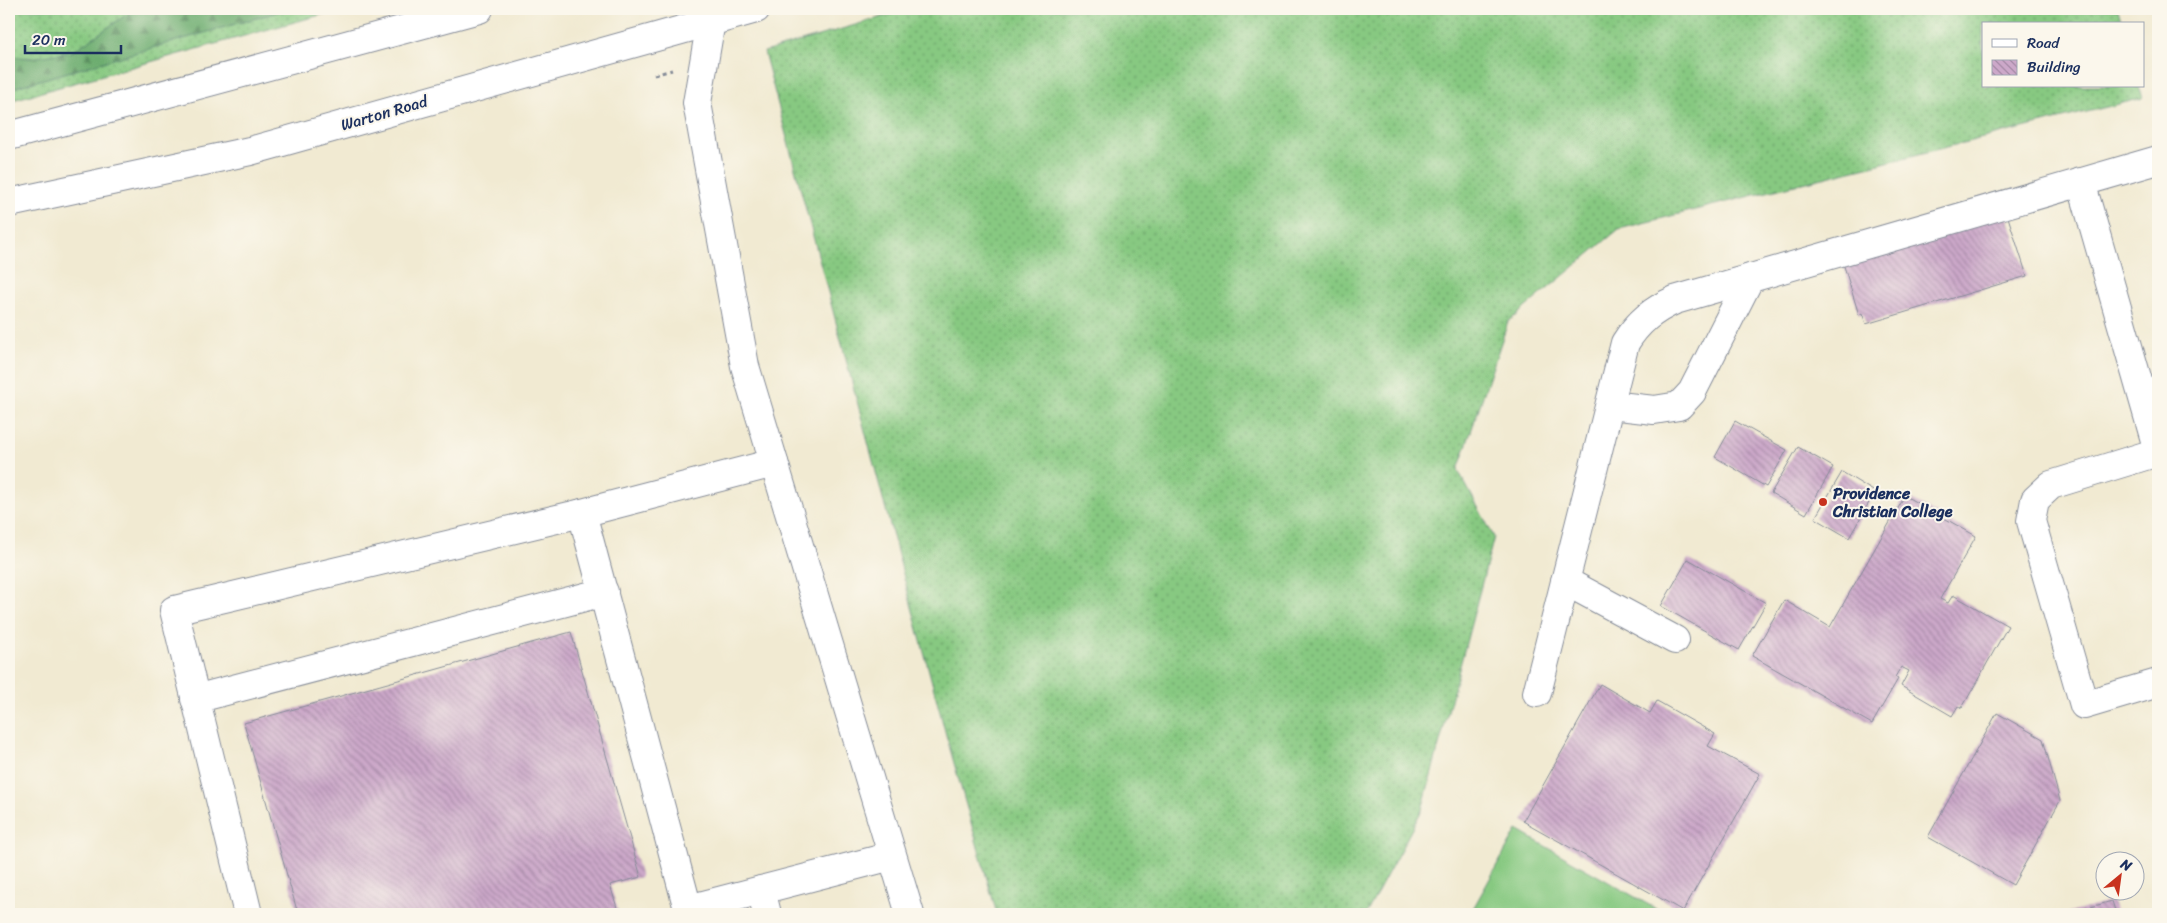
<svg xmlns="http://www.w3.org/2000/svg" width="2167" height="923" viewBox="0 0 2167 923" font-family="Sriracha,sans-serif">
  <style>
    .grass { fill: url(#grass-dots); stroke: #517c70 }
    .forest { fill: url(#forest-firs); stroke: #446e66 }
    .pitch { fill: #87c981; stroke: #517c70 }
    .building { fill: url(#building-back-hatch) }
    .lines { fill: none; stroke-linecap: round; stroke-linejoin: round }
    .minor-casing { stroke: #868c98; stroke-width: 30 }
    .major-casing { stroke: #868c98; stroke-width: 30 }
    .path { stroke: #868c98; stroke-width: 3; stroke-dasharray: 4 4; stroke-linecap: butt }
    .minor { stroke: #fff; stroke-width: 28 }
    .major { stroke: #fff; stroke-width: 28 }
    .poi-dot { fill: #c8321e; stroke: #fbf7ec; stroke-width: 2 }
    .labels { text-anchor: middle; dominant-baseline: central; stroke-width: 4; stroke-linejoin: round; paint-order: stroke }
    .street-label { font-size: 16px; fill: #1b2f5e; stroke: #fbf7ec }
    .poi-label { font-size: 16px; font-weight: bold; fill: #1b2f5e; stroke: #fbf7ec; text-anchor: start }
  </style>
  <defs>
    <pattern id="grass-dots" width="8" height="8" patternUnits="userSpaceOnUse" patternTransform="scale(1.25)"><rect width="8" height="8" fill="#87c981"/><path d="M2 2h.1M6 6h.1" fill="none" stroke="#6ea46d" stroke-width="1.8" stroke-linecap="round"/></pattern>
    <pattern id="forest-firs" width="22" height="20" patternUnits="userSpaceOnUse" patternTransform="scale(1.25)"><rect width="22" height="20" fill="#6dad6f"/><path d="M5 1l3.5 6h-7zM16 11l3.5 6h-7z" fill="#598d5e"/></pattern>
    <pattern id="building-back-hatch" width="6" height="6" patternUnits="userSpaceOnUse" patternTransform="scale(1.25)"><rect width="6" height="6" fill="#cca8c9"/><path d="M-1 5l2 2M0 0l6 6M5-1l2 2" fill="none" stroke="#a589a6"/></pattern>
  </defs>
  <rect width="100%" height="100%" fill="#fbf7ec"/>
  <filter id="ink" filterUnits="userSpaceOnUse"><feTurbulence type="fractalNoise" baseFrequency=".02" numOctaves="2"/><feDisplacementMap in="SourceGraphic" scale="10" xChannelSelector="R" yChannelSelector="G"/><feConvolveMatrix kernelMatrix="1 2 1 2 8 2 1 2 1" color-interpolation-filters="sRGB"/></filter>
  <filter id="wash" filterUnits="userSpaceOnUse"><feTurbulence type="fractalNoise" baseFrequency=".0096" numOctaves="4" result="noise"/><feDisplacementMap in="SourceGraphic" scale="20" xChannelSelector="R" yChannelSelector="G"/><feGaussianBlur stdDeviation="1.12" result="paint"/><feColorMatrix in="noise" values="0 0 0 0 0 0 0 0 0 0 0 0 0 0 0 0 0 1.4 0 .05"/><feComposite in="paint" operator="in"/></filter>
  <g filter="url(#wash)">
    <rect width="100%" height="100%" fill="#f1ead2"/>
    <g class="grass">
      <path d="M9,9H342L9,101Z"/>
      <path d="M909,9H2118L2122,24H1983V86H2139L2143,98L1619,229L1508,322L1458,470L1494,537L1422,810L1366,914H997L946,735L764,52Z"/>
    </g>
    <path class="forest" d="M135,9H288L9,89V56L30,58L72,52Z"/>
    <path class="pitch" d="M1517,830L1665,914H1470Z"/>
    <g id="blocks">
      <g class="building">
        <path d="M2007,214L2027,276L1866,324L1862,313L1859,315L1843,263Z"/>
        <path d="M1735,421L1787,450L1766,487L1715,457Z"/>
        <path d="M1798,447L1833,467L1806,514L1771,493Z"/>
        <path d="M1842,472L1875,492L1849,538L1815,518Z"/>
        <path d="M1905,496L1976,536L1940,599L1948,603L1953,595L2008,626L1962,708L1958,706L1952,716L1901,686L1909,671L1901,667L1895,677L1898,679L1872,724L1752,656L1784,600L1830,627Z"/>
        <path d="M1688,559L1766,603L1739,650L1661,606Z"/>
        <path d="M571,632L641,877L610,885L619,914H298L244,723Z"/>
        <path d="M1600,684L1650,713L1657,701L1715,734L1708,746L1760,774L1683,911L1523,821Z"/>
        <path d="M1997,713L2043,739L2060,801L2013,885L1928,837Z"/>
        <path d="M2112,901L2116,914H2066Z"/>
      </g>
    </g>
  </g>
  <g filter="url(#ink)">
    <use href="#blocks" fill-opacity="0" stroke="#868c98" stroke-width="1"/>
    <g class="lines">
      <defs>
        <g id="minor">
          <path d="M711,21L697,103L745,366L910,914"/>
          <path d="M2081,182L2158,451"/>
          <path d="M1610,405L1654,410L1679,406L1692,392L1750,278"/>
          <path d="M2158,452L2051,485L2035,500L2031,521L2084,705L2158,683"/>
          <path d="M774,463L582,513L688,909L892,856"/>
          <path d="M1565,581L1675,640"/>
          <path d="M1537,693L1625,343C1638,322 1653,310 1675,300L2158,160"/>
          <path d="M195,699L604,592"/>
          <path d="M761,890L767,914"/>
          <path d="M248,914L174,610L582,513"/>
        </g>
        <g id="major">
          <path d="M9,136L479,9"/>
          <path d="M9,203L250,151L756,9"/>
        </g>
      </defs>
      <use href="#minor" class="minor-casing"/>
      <use href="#major" class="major-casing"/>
      <path class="path" d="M654,75L672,70"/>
      <use href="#minor" class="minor"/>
      <use href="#major" class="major"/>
    </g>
  </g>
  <circle class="poi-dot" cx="1823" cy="502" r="5"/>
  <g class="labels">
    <g class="street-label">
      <text transform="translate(384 113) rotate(-16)">Warton Road</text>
    </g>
    <g class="poi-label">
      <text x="1833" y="493">Providence<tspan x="1833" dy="18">Christian College</tspan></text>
    </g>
  </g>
  <rect width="2167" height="923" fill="none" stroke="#fbf7ec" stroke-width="30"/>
  <rect x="1982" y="22" width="162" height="65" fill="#fbf7ec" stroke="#a1a7b3"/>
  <rect x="1992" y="39" width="25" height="8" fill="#ffffff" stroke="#a1a7b3"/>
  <text x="2027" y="48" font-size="15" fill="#1b2f5e">Road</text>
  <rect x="1992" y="60" width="25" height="15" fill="url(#building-back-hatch)" stroke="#a1a7b3"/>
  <text x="2027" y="72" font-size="15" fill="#1b2f5e">Building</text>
  <g transform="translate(2120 876) rotate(29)"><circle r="24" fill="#fbf7ec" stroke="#a1a7b3"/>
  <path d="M0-4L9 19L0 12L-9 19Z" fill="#c8321e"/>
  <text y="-8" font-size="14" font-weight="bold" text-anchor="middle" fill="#1b2f5e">N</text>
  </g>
  <path d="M25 45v8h96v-8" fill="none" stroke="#1b2f5e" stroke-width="2.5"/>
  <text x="32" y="45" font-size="15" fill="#1b2f5e" stroke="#fbf7ec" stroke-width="4" paint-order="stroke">20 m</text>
</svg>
